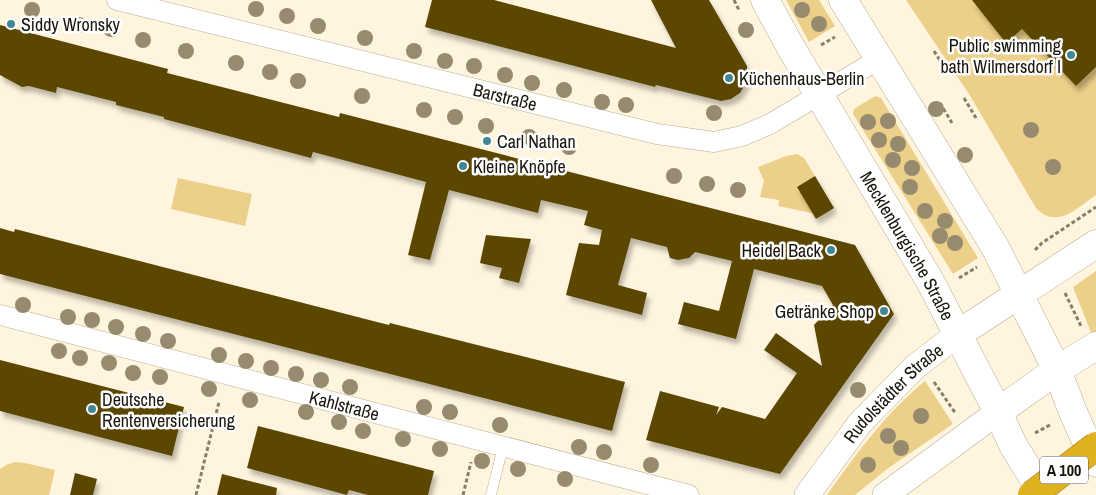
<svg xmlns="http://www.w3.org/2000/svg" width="1096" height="495" viewBox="0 0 1096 495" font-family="'Archivo Narrow',sans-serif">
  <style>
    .green { fill: #eccf88 }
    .building { fill: #5b4605; filter: url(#shadow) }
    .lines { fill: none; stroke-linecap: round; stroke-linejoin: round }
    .service-casing { stroke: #b8ad92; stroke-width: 11 }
    .minor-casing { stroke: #b8ad92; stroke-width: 21 }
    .tertiary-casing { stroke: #b8ad92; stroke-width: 26 }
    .secondary-casing { stroke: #b8ad92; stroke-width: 29 }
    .path { stroke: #867f6f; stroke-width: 3; stroke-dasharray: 4 2.5; stroke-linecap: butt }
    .service { stroke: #fff; stroke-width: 10 }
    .minor { stroke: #fff; stroke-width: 20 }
    .tertiary { stroke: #fff; stroke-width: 25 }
    .secondary { stroke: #fff; stroke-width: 28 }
    .motorway-bridge-casing { stroke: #9a7a18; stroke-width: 29; stroke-linecap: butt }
    .motorway-bridge { stroke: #e0b11f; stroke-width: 28 }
    .tree { fill: #968b6e }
    .poi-dot { fill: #428595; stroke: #fff; stroke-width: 2 }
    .labels { text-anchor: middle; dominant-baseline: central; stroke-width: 5; stroke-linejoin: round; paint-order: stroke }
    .shield { fill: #fff; stroke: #5e5b54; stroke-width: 1 }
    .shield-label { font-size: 16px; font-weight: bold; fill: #19150b }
    .poi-label { font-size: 18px; fill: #19150b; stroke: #fff; text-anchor: start }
    .street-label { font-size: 18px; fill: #19150b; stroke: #fff }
  </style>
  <defs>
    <filter id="shadow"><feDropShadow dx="3" dy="5.5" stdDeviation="2.5" flood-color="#0004"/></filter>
  </defs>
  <rect width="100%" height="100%" fill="#fff5df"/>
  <g class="green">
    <path d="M786,0H819L835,26L809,42Z"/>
    <path d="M906,0H972L1022,29L1076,86L1096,67V195C1077,208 1057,230 1036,208L969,94Z"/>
    <path d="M875,96L881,98L978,258L953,274L853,114L854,109Z"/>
    <path d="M797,154L804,158L815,176L812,213L778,206L779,200L760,197L764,181L758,167L786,156Z"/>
    <path d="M178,178L252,194L245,226L171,209Z"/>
    <path d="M1096,271V333L1092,335L1073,287Z"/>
    <path d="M925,381L953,424L887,469L855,495H827C856,454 886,413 925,381Z"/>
    <path d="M15,462L25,463L55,470L49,495H0V469L6,465Z"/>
  </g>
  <g class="building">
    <path d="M432,0H494L676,48L651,0H709L747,66V81L740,93L731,99L721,101L656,85L655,87L425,27Z"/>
    <path d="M972,0H1096V67L1076,86L1022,29L1006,43Z"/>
    <path d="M0,25L168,69L167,73L339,117L340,113L855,245L894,314L780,474L646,440L660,391L719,407L716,415L722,407L765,419L797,373L764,350L776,333L822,366L814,325L833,305L822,286L754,269L736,339L678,324L684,302L719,311L732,261L695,252L689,258L678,260L670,258L667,247L631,238L618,285L647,293L642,315L566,295L579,243L599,245L602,230L584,225L588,211L541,200L538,213L449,190L430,260L408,255L426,182L313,152L311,158L164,119V117L116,105V102L57,87L56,93L29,86L22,87L0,75Z"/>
    <path d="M815,176L834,208L816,219L797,187Z"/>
    <path d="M0,228L14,232L15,229L377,322L389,325L390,323L625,382L612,431L0,274Z"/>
    <path d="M486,235L531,239L519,283L499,278L502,268L480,263Z"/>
    <path d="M0,360L184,407L172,456L0,411Z"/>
    <path d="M258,426L434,471L428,495H368L349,490L347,495L247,468Z"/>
    <path d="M75,473L97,479L93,495H70Z"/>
    <path d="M222,474L277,488L276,495H217Z"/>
  </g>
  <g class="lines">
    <defs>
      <path id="service" d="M491,495L503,447"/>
      <g id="minor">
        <path id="s1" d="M117,0L657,134L714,142L742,136L770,124L879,59"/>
        <path id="s2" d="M0,315L689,495"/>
      </g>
      <g id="tertiary">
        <path id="s3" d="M807,495L860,423L916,366L958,334"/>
        <path d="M885,495L998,412"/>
      </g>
      <g id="secondary">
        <path id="s4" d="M765,0L790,46L930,281L998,412L1013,445L1044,495"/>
        <path d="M843,0L995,247L1057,370L1073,412L1096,463"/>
        <path d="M958,334L1096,244"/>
        <path d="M998,412L1057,370L1096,346"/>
      </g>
    </defs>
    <use href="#service" class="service-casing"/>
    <use href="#minor" class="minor-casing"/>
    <use href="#tertiary" class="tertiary-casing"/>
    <use href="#secondary" class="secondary-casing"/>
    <g class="path">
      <path d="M734,0L739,10"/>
      <path d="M821,45L835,37"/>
      <path d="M934,51L946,70"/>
      <path d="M964,98L976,118"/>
      <path d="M940,103L952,123"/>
      <path d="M1035,250L1042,243L1096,207"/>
      <path d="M959,278L977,267"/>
      <path d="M1065,293L1081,326"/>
      <path d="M934,382L956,414"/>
      <path d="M1035,433L1050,425"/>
      <path d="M196,495L219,402"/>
      <path d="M463,495L471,462"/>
    </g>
    <use href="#service" class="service"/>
    <use href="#minor" class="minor"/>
    <use href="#tertiary" class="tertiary"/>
    <use href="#secondary" class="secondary"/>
    <defs>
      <path id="motorway-bridge" d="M1032,495L1096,446"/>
    </defs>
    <use href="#motorway-bridge" class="motorway-bridge-casing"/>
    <use href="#motorway-bridge" class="motorway-bridge"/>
  </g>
  <g class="tree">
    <circle cx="256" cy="9" r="8"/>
    <circle cx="32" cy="10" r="8"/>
    <circle cx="802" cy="10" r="8"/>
    <circle cx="287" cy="16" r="8"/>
    <circle cx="819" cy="24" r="8"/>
    <circle cx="79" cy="25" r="8"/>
    <circle cx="318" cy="26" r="8"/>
    <circle cx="111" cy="29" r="8"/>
    <circle cx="746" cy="30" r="8"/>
    <circle cx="365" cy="38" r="8"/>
    <circle cx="143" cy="40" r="8"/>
    <circle cx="186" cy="51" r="8"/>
    <circle cx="414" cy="51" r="8"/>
    <circle cx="445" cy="61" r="8"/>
    <circle cx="236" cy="63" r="8"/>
    <circle cx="474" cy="66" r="8"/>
    <circle cx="270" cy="72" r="8"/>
    <circle cx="505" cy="75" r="8"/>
    <circle cx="298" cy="81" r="8"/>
    <circle cx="532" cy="83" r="8"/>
    <circle cx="564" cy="90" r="8"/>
    <circle cx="362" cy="96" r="8"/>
    <circle cx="602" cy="102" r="8"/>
    <circle cx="626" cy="105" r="8"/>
    <circle cx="936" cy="109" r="8"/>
    <circle cx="424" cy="110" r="8"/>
    <circle cx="714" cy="113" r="8"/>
    <circle cx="455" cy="117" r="8"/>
    <circle cx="888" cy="121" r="8"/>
    <circle cx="868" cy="122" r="8"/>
    <circle cx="486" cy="126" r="8"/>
    <circle cx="1031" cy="130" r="8"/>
    <circle cx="529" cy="137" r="8"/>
    <circle cx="879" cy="140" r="8"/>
    <circle cx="898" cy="144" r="8"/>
    <circle cx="569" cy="147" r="8"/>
    <circle cx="965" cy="155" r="8"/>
    <circle cx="893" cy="160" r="8"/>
    <circle cx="1053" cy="167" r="8"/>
    <circle cx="912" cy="168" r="8"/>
    <circle cx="674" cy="176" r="8"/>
    <circle cx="707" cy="184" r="8"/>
    <circle cx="910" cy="187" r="8"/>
    <circle cx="738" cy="190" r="8"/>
    <circle cx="925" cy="211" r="8"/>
    <circle cx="945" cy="221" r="8"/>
    <circle cx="940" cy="236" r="8"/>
    <circle cx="955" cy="243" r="8"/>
    <circle cx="23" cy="305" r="8"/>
    <circle cx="68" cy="317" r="8"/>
    <circle cx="92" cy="320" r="8"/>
    <circle cx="116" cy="327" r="8"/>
    <circle cx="143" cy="334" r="8"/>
    <circle cx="168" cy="341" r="8"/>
    <circle cx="59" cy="351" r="8"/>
    <circle cx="219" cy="355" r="8"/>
    <circle cx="80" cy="358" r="8"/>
    <circle cx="246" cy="361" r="8"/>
    <circle cx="109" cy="363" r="8"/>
    <circle cx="271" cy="368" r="8"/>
    <circle cx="133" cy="373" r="8"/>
    <circle cx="296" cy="374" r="8"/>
    <circle cx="160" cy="377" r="8"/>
    <circle cx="321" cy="380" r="8"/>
    <circle cx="350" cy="387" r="8"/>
    <circle cx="209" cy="389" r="8"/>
    <circle cx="858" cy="390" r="8"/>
    <circle cx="250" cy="400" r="8"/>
    <circle cx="424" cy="407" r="8"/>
    <circle cx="306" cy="412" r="8"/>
    <circle cx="450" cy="412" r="8"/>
    <circle cx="921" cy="416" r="8"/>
    <circle cx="339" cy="422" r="8"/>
    <circle cx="500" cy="425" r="8"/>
    <circle cx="363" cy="431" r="8"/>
    <circle cx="888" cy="436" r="8"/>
    <circle cx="403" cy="439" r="8"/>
    <circle cx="579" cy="447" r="8"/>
    <circle cx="901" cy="448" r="8"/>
    <circle cx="440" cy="449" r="8"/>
    <circle cx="604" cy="452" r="8"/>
    <circle cx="482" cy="461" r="8"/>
    <circle cx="651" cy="465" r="8"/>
    <circle cx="868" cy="465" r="8"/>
    <circle cx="518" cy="469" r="8"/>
    <circle cx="565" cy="479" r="8"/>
  </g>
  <g class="poi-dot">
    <circle cx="11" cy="24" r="5"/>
    <circle cx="1071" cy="55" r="5"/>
    <circle cx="729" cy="78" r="5"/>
    <circle cx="487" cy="141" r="5"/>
    <circle cx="463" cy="166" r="5"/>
    <circle cx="831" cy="250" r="5"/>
    <circle cx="884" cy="311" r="5"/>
    <circle cx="92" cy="409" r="5"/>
  </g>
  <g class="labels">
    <rect class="shield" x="1040" y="456.5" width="48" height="27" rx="4"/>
    <g class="shield-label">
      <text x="1064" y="470">A 100</text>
    </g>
    <g class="poi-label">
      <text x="21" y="24">Siddy Wronsky</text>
      <text x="1061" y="45" text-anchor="end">Public swimming<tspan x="1061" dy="21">bath Wilmersdorf I</tspan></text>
      <text x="739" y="78">Küchenhaus-Berlin</text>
      <text x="497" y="141">Carl Nathan</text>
      <text x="473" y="166">Kleine Knöpfe</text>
      <text x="821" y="250" text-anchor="end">Heidel Back</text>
      <text x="874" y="311" text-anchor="end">Getränke Shop</text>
      <text x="102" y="399">Deutsche<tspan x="102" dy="21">Rentenversicherung</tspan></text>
    </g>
    <g class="street-label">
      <text stroke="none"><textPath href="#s1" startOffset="400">Barstraße</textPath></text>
      <text stroke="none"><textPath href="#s4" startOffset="284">Mecklenburgische Straße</textPath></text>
      <text stroke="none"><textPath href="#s3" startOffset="134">Rudolstädter Straße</textPath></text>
      <text stroke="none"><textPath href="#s2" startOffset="356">Kahlstraße</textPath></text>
    </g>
  </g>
</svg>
